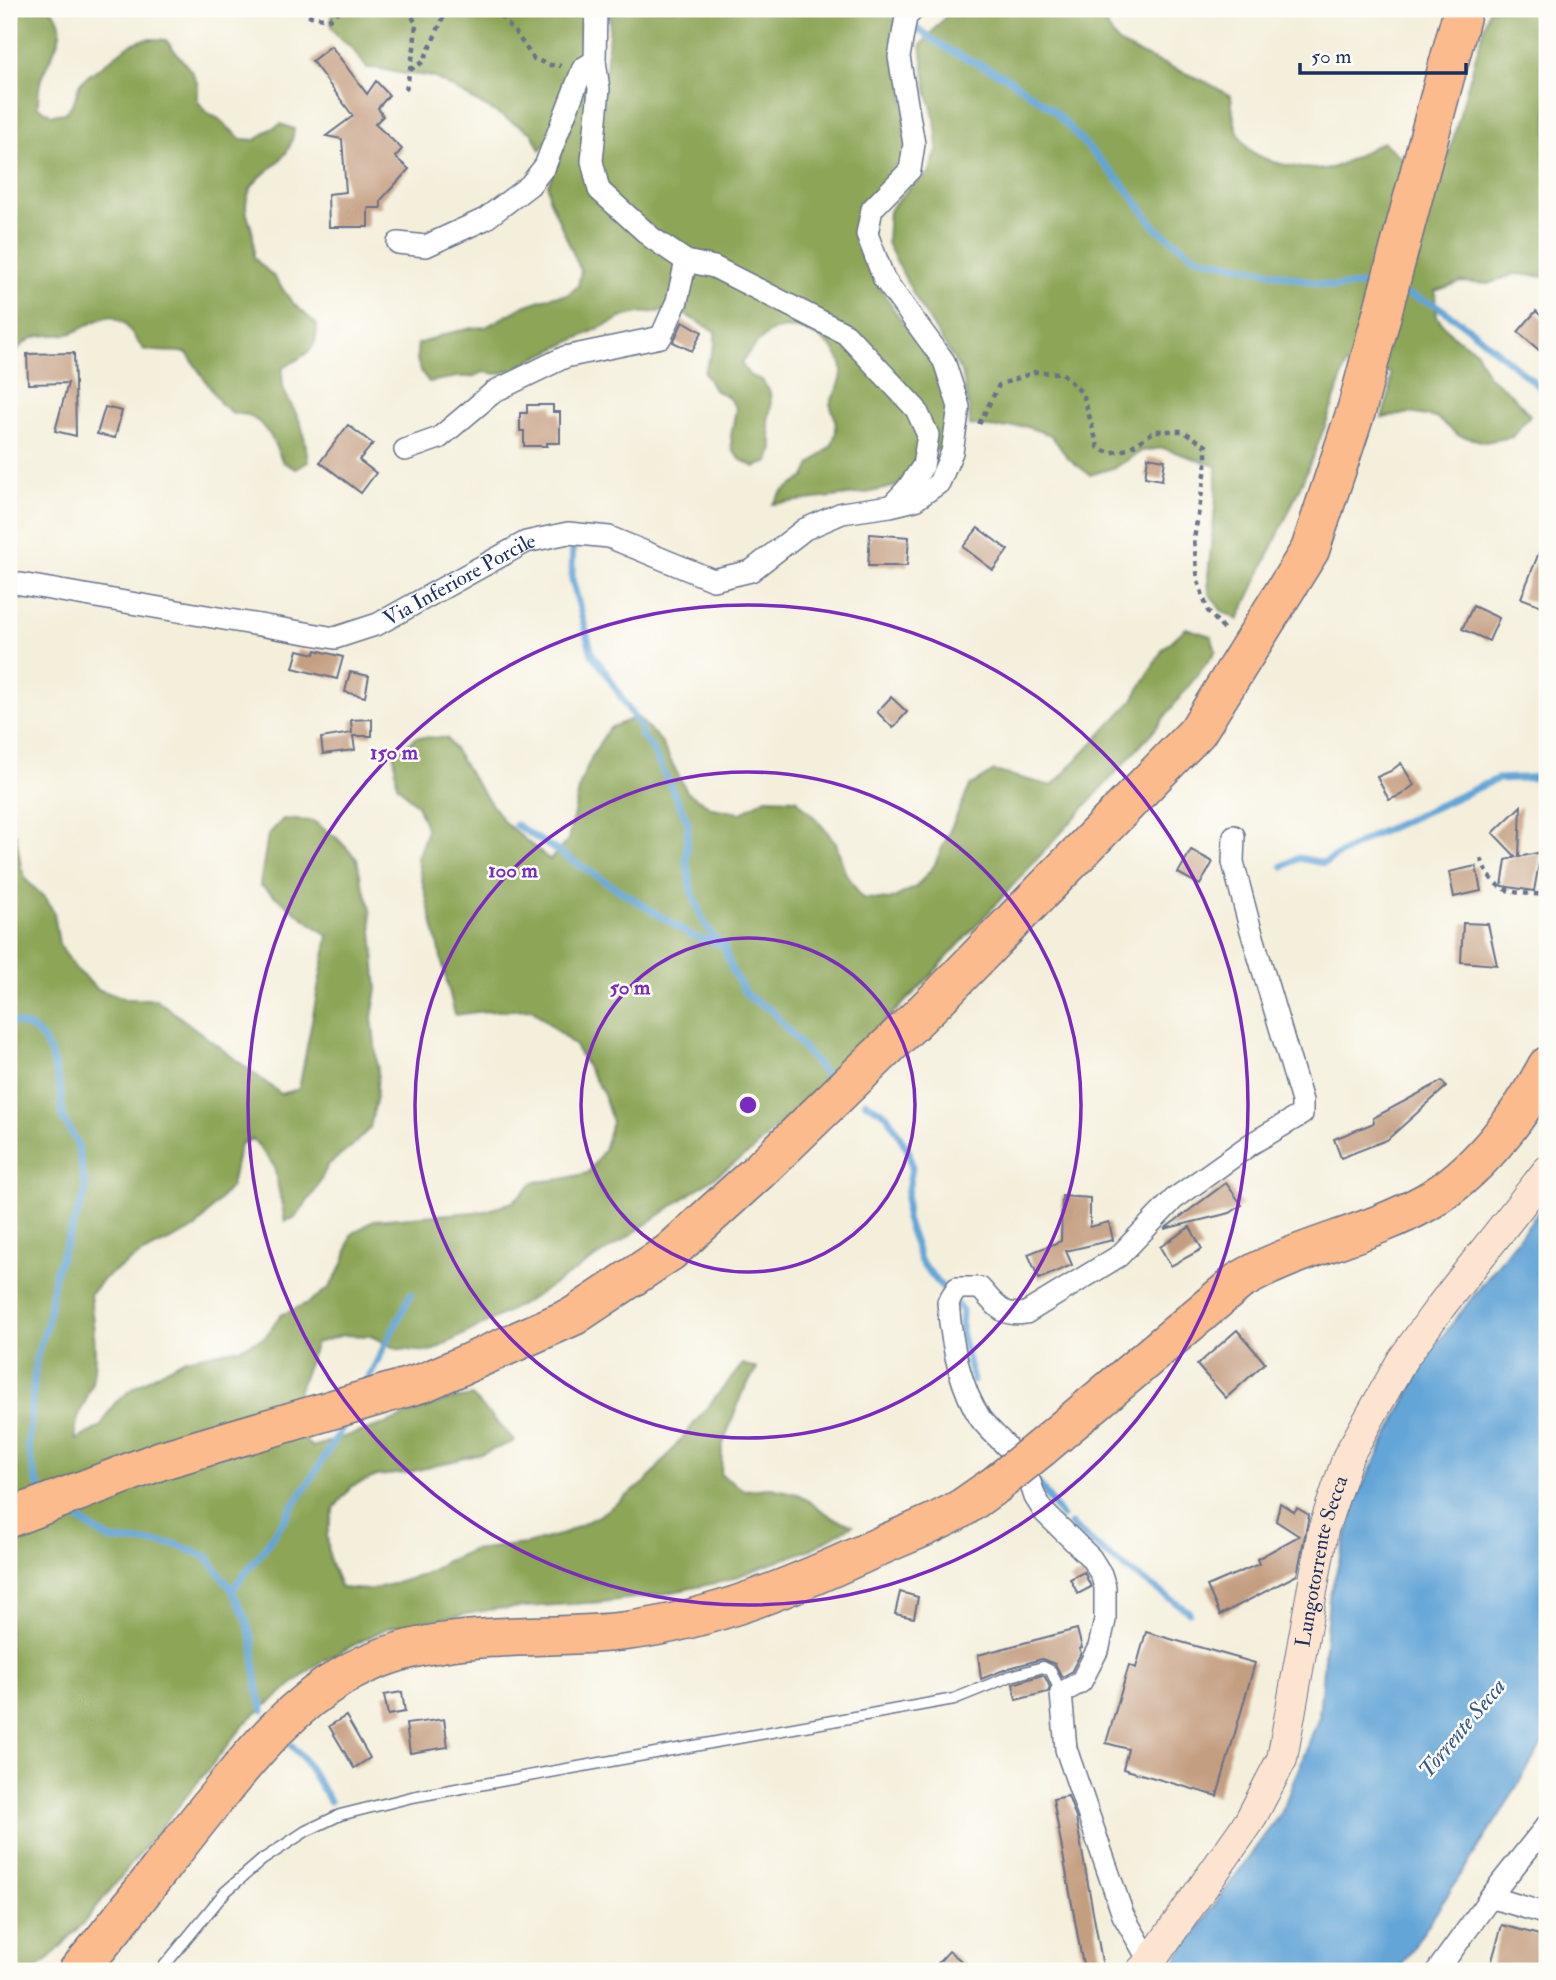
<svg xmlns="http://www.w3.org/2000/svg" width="1556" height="1980" viewBox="0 0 1556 1980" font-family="'IM FELL Double Pica',serif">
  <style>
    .forest { fill: #8ca556; stroke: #546a5a; stroke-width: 2 }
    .water { fill: #63a5d7; stroke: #3f6a9a; stroke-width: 2 }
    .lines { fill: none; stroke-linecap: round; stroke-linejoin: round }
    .stream { stroke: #63a5d7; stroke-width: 7 }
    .building { fill: #c49e81 }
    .lane-casing { stroke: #67728a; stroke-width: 13 }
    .street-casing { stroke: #67728a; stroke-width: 24 }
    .secondary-casing { stroke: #67728a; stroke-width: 32 }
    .highway-casing { stroke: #67728a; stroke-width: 41 }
    .path { stroke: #67728a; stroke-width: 4.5; stroke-dasharray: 5 5; stroke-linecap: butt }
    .lane { stroke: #fff; stroke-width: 10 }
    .street { stroke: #fff; stroke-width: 21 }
    .secondary { stroke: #fde4d1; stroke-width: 30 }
    .highway { stroke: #fbbb8d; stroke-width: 38 }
    .highway-bridge-casing { stroke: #67728a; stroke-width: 41; stroke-linecap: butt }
    .highway-bridge { stroke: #fbbb8d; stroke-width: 38 }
    .ring { fill: none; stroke: #7b2cbf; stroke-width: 3.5 }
    .labels { text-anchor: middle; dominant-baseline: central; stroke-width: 5; stroke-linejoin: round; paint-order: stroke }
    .street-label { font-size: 21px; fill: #1b2f5e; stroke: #fdfcf7 }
    .water-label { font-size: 23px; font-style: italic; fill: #345888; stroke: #fdfcf7 }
    .centre { fill: #7b2cbf; stroke: #fdfcf7; stroke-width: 3.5 }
    .ring-label { font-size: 21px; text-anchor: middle; font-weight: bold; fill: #7b2cbf; stroke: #fdfcf7; stroke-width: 5; stroke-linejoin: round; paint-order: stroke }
  </style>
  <rect width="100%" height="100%" fill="#fdfcf7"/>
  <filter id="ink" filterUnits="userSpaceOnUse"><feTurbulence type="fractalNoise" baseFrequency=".0143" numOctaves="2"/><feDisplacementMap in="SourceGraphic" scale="14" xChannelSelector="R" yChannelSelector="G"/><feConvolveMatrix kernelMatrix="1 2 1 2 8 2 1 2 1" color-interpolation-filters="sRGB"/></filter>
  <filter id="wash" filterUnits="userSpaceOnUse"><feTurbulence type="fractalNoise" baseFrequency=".00686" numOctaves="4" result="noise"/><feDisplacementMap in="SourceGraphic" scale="28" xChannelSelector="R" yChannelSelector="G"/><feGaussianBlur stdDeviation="1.57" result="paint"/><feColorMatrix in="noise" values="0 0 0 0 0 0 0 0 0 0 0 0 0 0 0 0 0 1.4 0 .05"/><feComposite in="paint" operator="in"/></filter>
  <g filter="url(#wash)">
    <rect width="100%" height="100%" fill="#f4efdb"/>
    <g class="forest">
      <path d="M9,9H50C75,27 48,58 41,79C38,89 38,97 38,107L52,115L65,113C68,109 73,104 75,99C77,93 77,89 80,84C87,75 94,72 102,66C126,48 134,35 166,40L192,72L198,85L197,100L206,112L219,119L241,139L256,140L267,131L281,124L294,129C293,138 291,147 285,154C273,171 252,176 247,199C244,211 249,219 252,230C254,239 254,249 254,258L274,277L292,302L317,325C318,352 304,355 283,368C279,393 291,401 300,422C305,434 306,448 308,462L296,469L283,462L270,435L260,423L248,415L233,413L221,404L187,353C172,350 158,353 143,349L125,324L112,316C93,319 88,327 72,333C58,337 42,332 29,340C21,344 15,353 9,359Z"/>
      <path d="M332,9H581L587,39L586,53L549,139L540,150L532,133L435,78C424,74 417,75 407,74C393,73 382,67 367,68L351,47L339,38L331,27Z"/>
      <path d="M611,9H897L907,144L902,168L867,201L875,280L902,322L933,362L951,408L949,448L923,453L897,486L866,493L773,504L782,492L805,477L811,464L832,445L836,432L835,418L830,404C833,396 839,387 841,379C850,346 798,318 771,332C762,337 746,355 741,363L749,375L762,380L770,392L771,406L768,421L773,449L769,462L755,467L741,460L732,450L731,436L736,408L727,396L714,390L704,372L715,345V331L684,314L668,311L639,313L623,317L512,369L498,374L484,372L472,377H458L429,382C418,369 415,360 418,344L445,334L472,328L486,327L524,306L553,296L567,295L578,286L581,271L549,198L548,184L559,161L581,94L606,70Z"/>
      <path d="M952,9H1061L1074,15L1103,20L1118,43L1145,56L1206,82L1231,96C1233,116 1234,130 1247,147C1260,163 1316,174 1334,167C1349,161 1368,149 1383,142L1439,190L1489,9H1547V277L1515,274L1488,284L1461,282L1435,291L1437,317L1452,335L1476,351L1488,376L1511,394L1530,415L1512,437L1485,442L1458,435L1437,418L1410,413L1382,418L1390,392L1391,373L1346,364C1320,453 1277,536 1238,620L1221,610L1209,593L1208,577L1216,498V466L1163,448L1142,451L1116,467L1090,475L1068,458L1051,435L1024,426L997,428L970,425L969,409L962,373L916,299L887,243L889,211L907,190L929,173L938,147L935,119L927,91L921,45Z"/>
      <path d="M1186,628L1211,636L1216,651L1152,733L924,983L752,1151L622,1241L526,1302L430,1352L397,1349L371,1336L343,1335L316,1343L296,1398L290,1426L312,1447L388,1423L447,1400L472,1396L515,1441L484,1453L406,1473L377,1476L352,1486L334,1508L327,1535L330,1562L341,1588L369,1590L396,1583L423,1575L447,1561L472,1550L526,1544L563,1534L600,1515L646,1482L743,1364L757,1369L742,1393L722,1447L721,1475L744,1490L771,1488L798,1494L835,1519L853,1525L811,1549L725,1581L658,1595L602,1602L495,1609L387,1628L319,1663L249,1719L86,1920L47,1961L32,1971H9V822L16,836L21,867L26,880L47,900L54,913L59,944L75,968L97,989L126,999H156L281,1094L299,1089L328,936L260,885L268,835L283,819L313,821L337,838L357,859L361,880L370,907L377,989L372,1017L378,1072L376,1100L370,1128L350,1148L328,1165L315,1191L295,1218L285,1221L274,1166L253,1139L240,1144L231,1186L196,1228L143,1253L104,1278L90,1294C93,1324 98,1352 92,1382C87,1405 73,1415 76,1440L100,1427L115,1403L136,1386L185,1359L240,1348L265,1337L281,1315L308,1303L330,1287L344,1262L351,1235L374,1220L486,1211L513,1202L534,1182L562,1179L588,1173L604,1150L612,1122L604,1095L575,1046L532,1009L477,1012L455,1015L417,859L427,830L417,805L397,785L394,755L417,737L447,738L473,779L505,823L550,860L568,840L581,781L593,754L609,728L637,717L660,740L687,792L712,808L741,813L766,798L796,799L818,821L836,843L845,872L862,898L890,900L916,887L934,866L970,786L994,771L1052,786L1132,701L1163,649Z"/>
    </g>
    <path class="water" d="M1547,1201V1736L1499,1816L1398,1971H1167L1282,1811L1319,1717L1329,1598L1358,1495L1428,1355Z"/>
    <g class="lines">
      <g class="stream">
        <path d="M886,9L951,51L1006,77L1052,109L1127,189L1156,228L1196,257L1270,272L1334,287L1378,284"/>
        <path d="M1399,292L1436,305L1470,329L1547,393"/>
        <path d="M573,537L572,579L592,654L605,671L639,726L642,736L652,749L688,822L686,858L691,889L702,918L712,936L723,944L732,970L746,994L755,1001L771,1010L825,1074"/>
        <path d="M516,825L692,936L720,944"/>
        <path d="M1283,866L1299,858L1324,863L1374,835L1497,779L1547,777"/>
        <path d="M9,1021L32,1028L43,1039L51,1055L60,1087L63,1119L77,1142L86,1191L55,1273L47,1324L36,1358L28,1446L36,1481L44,1493"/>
        <path d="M865,1102L887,1115L909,1152L912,1168L907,1196L906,1219L921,1262L962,1311L961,1331L973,1381"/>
        <path d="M364,1387L411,1294"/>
        <path d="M1039,1484L1062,1517"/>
        <path d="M63,1510L111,1540L176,1544L207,1557L232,1590L246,1619L253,1643L257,1687L263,1710"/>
        <path d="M1071,1525L1110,1557L1189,1612"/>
        <path d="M232,1590L262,1552L304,1490L347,1420"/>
        <path d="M292,1746L303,1758L330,1801"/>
      </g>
    </g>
    <g id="blocks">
      <g class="building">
        <path d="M331,46L367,94L376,81L389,95L378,108L383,116L375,124L402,149L395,157L409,169L381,200V208H368V227H329L328,194L346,192L342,139L326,136L353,116L312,61Z"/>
        <path d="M1536,311L1547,322V357L1518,332Z"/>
        <path d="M683,321L702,332L692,351L673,342Z"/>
        <path d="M74,353L75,383L76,436L55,431L68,383L28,384L27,354Z"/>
        <path d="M527,405H553V412H560V443H547V446H524V431H520V413H527Z"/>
        <path d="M105,407L122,411L115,438L97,434Z"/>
        <path d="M348,425L373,444L359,460L376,473L361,493L320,462Z"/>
        <path d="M1148,457L1165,460L1162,480L1145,477Z"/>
        <path d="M978,528L1008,550L993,570L963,547Z"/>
        <path d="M870,534L909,537L907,566H868Z"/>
        <path d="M1546,535H1547V608L1521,598Z"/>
        <path d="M1473,606L1499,618L1489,641L1462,629Z"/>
        <path d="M298,650L315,654L316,650L343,657L337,679L293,668Z"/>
        <path d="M350,672L369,676L365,697L345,692Z"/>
        <path d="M891,697L907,712L893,728L877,712Z"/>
        <path d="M372,719V736H353L355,750L323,754L321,738L352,733L351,720Z"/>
        <path d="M1401,763L1414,785L1401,795L1389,800L1377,777L1391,771Z"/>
        <path d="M1521,806L1519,857L1541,852L1534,891L1502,886L1506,860L1516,857L1493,833Z"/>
        <path d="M1191,850L1213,862L1200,885L1178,873Z"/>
        <path d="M1476,866L1481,891L1454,897L1449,872Z"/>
        <path d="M1463,923L1488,924L1497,965L1461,962Z"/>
        <path d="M1442,1081L1446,1087L1387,1140L1341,1158L1334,1139L1374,1123L1373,1118Z"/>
        <path d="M1226,1183L1242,1205L1230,1213L1164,1229Z"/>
        <path d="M1062,1196L1090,1198V1227L1109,1222L1113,1240L1066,1251L1072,1265L1039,1279L1028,1254L1061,1241Z"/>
        <path d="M1190,1227L1202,1249L1171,1266L1160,1247Z"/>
        <path d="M1237,1330L1265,1363L1226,1398L1197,1365Z"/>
        <path d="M1280,1503L1294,1512L1297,1508L1309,1515L1297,1575L1220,1615L1207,1586L1259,1564L1257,1559L1299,1536L1276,1521Z"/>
        <path d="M1084,1572L1091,1587L1078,1594L1070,1579Z"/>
        <path d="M900,1592L918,1597L914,1618L895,1614Z"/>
        <path d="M1077,1629L1082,1648L1079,1649L1081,1653L1071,1672L1062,1677L1055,1664L1042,1659L1009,1668L981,1679L978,1655Z"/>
        <path d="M1146,1632L1255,1663L1217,1796L1123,1769L1128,1749L1106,1743L1129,1665L1136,1668Z"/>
        <path d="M1042,1675L1045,1677L1050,1687L1048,1692L1016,1700L1013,1684Z"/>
        <path d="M402,1692L405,1712L388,1715L384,1695Z"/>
        <path d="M346,1716L370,1758L354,1768L329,1726Z"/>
        <path d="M444,1719L448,1747L410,1753L406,1724Z"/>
        <path d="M1068,1796L1076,1818L1103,1967L1084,1971L1053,1799Z"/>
        <path d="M1502,1925L1547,1937V1971H1489Z"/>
        <path d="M949,1951L974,1971H931Z"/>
      </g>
    </g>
  </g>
  <g filter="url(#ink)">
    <use href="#blocks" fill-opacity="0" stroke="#67728a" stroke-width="2"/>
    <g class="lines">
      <defs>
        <path id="lane" d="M160,1971L225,1892L262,1860L306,1831L340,1815L412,1797L954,1699L1011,1676L1043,1667L1051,1671L1061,1693"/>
        <g id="street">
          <path d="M596,9L595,61L599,89L592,161L599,190L652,238L686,261L714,267L846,334L916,409L928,435L923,466L907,489L892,505"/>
          <path d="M398,243L426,246L485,219L530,185L545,166L583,68L595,61"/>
          <path d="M405,450L439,438L495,391L565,357L661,337L677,301L686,261"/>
          <path id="s1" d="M9,582L335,638L378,624L526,542L568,533L609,537L713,580L751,571L805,529L842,513L890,506L915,500L939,483L952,452L959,407L944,361L884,279L867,234L872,209L910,170L914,144L899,57L906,17L914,9"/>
          <path d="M1006,1446C998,1437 987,1428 980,1418C959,1385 951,1341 948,1302L957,1288H980C996,1305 1001,1317 1026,1313L1119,1256L1174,1199L1251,1144L1302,1114V1101L1250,927L1233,862L1234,836"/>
          <path d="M1030,1482L1035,1497L1045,1513L1091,1558L1101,1574L1105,1587V1620L1099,1647L1081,1682L1061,1693L1066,1749L1123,1915L1150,1962"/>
          <path d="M1490,1897L1547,1914"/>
          <path d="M1437,1971L1501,1883L1547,1825"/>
        </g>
        <g id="secondary">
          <path id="s2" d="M1141,1971L1150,1962L1249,1822L1282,1759L1323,1530L1348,1456L1402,1360L1441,1306L1547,1171"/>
        </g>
        <g id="highway">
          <path d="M1041,1448L1238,1282C1296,1247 1366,1236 1425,1203C1475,1175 1521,1116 1547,1066"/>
          <path d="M9,1518L162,1460L425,1382L574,1316L670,1252L758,1172L939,997L1197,732L1310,550L1357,408L1463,9"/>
          <path d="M78,1971C128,1913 172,1851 221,1792C256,1749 294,1704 343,1676C429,1625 531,1642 626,1631C714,1620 798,1584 878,1547C906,1534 936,1524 962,1508C973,1501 983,1493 994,1486"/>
        </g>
      </defs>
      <use href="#lane" class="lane-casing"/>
      <use href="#street" class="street-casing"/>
      <use href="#secondary" class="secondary-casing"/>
      <use href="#highway" class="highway-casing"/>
      <g class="path">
        <path d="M300,9L311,16L329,19L342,9"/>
        <path d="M494,9L515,32L534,59L550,65L561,66"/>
        <path d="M410,70L423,62L444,16L451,9"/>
        <path d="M406,90L414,48L416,23L407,9"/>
        <path d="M979,424L999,385L1035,372L1062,373L1083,394L1098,447L1109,453L1128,449L1155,431H1183L1206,446V468L1194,539L1198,581L1208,611L1226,632"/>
        <path d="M1481,858C1494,896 1513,892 1547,895"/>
      </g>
      <use href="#lane" class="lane"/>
      <use href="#street" class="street"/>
      <use href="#secondary" class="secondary"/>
      <use href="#highway" class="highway"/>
      <defs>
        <path id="highway-bridge" d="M994,1486L1041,1448"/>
      </defs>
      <use href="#highway-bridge" class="highway-bridge-casing"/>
      <use href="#highway-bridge" class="highway-bridge"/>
    </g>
  </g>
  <g class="ring">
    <circle cx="748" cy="1105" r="167"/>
    <circle cx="748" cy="1105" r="333"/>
    <circle cx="748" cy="1105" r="500"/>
  </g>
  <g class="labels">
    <g class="street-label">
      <text stroke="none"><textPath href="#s1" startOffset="469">Via Inferiore Porcile</textPath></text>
      <text stroke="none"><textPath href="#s2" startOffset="457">Lungotorrente Secca</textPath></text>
    </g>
    <g class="water-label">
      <text transform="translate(1462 1728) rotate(-50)">Torrente Secca</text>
    </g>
  </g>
  <circle cx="748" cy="1105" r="10" class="centre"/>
  <g class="ring-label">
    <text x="394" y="759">150 m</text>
    <text x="513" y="877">100 m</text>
    <text x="630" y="994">50 m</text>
  </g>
  <rect width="1556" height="1980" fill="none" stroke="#fdfcf7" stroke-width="35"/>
  <path d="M1300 63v10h166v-10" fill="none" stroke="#1b2f5e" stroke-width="3.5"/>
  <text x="1311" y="63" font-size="21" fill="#1b2f5e" stroke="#fdfcf7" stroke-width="5" paint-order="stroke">50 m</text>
</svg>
